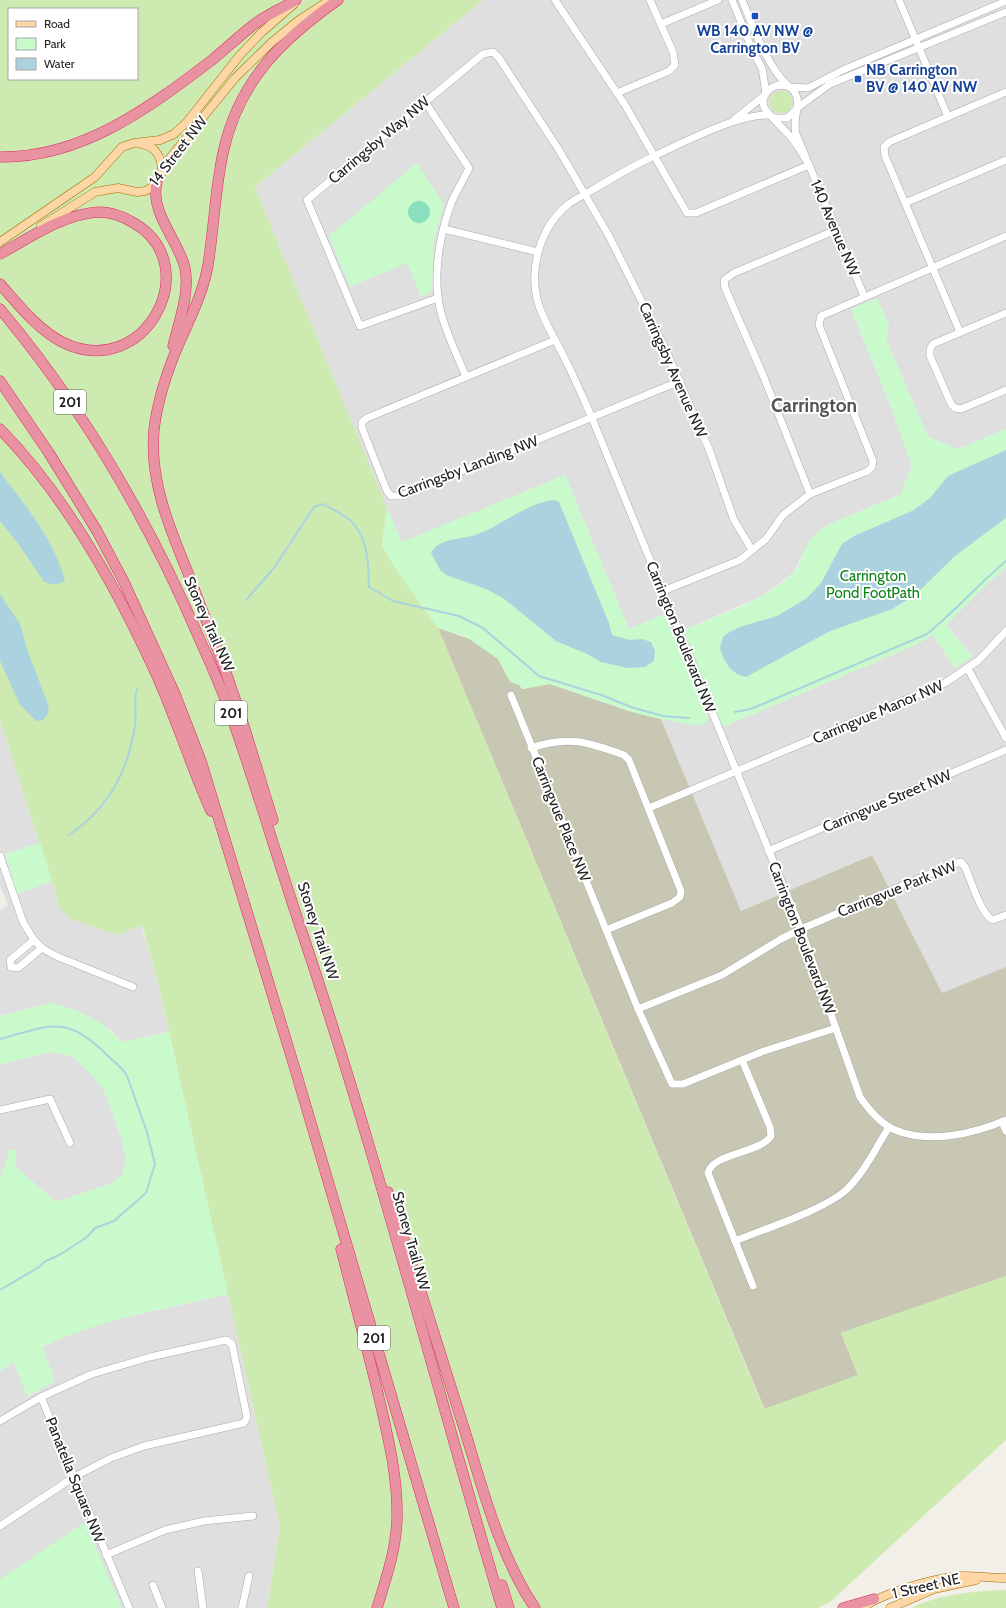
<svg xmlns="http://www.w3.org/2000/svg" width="1006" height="1608" viewBox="0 0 1006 1608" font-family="Cabin,sans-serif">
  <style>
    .residential { fill: #e0dfdf }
    .construction { fill: #c7c7b4 }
    .grass { fill: #cdebb0; fill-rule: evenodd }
    .park { fill: #c8facc }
    .pitch { fill: #88e0be }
    .water { fill: #aad3df }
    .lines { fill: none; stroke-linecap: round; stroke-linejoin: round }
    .stream { stroke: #aad3df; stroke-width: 2 }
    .minor-casing { stroke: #a9a9a9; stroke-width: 8 }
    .major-casing { stroke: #a06b00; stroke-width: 9 }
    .highway-casing { stroke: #dc2a67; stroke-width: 11 }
    .minor { stroke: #fff; stroke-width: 7 }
    .major { stroke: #fcd6a4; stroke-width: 8 }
    .highway { stroke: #e892a2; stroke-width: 10 }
    .transit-dot { fill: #1a4fb4; stroke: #fff; stroke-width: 1.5 }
    .labels { text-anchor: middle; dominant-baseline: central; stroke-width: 4; stroke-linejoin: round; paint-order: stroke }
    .shield { fill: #fff; stroke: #646464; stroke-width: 1 }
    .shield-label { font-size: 14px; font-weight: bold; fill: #222 }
    .transit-label { font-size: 15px; font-weight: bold; fill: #164399; stroke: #fff }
    .street-label { font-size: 15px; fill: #222; stroke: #fff }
    .park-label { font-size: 15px; fill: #0c8416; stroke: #fff }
    .district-label { font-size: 19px; font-weight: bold; fill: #555; stroke: #fff }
  </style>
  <rect width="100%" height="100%" fill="#f2efe9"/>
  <g class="residential">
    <path d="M483,0H1006V429L958,449L928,437L886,339L889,324L851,309L891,407L912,465L901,494L830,524L820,530L811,539L793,573L762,596L684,630L687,644L723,727L913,646L933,635L955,668L972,655L946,625L991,580L1006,568V967L942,994L871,855L741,911L661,719L700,725L706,723L708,717L680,647L676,642L664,615L629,629L565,475L401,543L255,187Z"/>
    <path d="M0,720L60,908L141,925L158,982L169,1032L122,1042L110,1029L51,1003L0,1016V910L8,905L0,886Z"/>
    <path d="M51,1052L72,1056L91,1074L104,1090L122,1140L126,1160L122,1175L110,1184L56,1202L16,1167L15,1150H10L0,1179V1064Z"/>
    <path d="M228,1294L280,1527L267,1608H0V1371L13,1361L28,1396L55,1381L42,1347L75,1332L110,1321Z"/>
  </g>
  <path class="construction" d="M438,628L470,639L498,659L510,681L520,685L522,689L550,684L629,711L661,719L741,911L872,855L942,993L1006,967V1276L841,1333L858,1375L765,1410Z"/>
  <g class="grass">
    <path d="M0,0H483L255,187L387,508L382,545L395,568L438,628L764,1409L858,1375L841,1333L1006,1276V1440L830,1602L818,1608H267L280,1527L158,982L142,925L118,935L71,919L60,908L0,720ZM9,9H137V79H9Z"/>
    <circle cx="781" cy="102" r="11"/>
    <path d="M1006,1590V1608H911C939,1594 975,1591 1006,1590Z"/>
  </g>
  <g class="park">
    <path d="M417,163L444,205L434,241L432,289L429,293L421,297L407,263L350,287L329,236Z"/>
    <path d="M877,298L889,324L886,339L928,437L958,449L1006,429V568L991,580L946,625L972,656L955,668L933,635L913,646L723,727L719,722L687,644L684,630C720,614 763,602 792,574C802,564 803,550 811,539C816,533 823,528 830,524L901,494L912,465L891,407L851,309Z"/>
    <path d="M565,475L629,629L664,614L676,642L680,647L708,717L706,723L700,725L685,724L639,714L550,684L522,689L519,685L510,682L498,659L465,636L438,628L395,568L382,545L387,508L402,542Z"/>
    <path d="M40,843L52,881L17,894L5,854Z"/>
    <path d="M51,1003C80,1009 102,1021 122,1042L169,1032L228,1294C165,1309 100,1319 42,1347L55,1381L28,1396L13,1362L0,1371V1179L10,1150H15L16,1167L56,1202L110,1184L122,1175L126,1160L122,1140L104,1090L91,1074L72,1056L51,1052L0,1064V1016Z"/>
    <path d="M85,1522L122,1608H0V1579Z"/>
  </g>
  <circle class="pitch" cx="419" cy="212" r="11"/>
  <g class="water">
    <path d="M1006,450V518L955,556L916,594L904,602L892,609L828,632L746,677C731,674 724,662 720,648L723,637L726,634L740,627L777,616L807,598L821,583L842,544L854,536L914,510L930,498L948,476Z"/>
    <path d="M0,472C26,506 54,539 65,581C58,585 52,585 44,582L19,545L0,521Z"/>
    <path d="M554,500L559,502L609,623L612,635L630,640L642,639L651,642L655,651L654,661L645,667L627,668L601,662L587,654L556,641L503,598L486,589L446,575L440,570L431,553C439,537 464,540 478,534C504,524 527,503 554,500Z"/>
    <path d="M0,594L20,624L28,652L49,707L47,715L43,720L36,721L20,705L0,661Z"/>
  </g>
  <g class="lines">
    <g class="stream">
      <path d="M246,600L274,568L314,507L323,504C332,509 343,514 350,520C369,538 368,563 369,587L393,601L459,616L483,628L539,676L601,695L634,708L663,716L689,718"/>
      <path d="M735,712L751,709L927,634C955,611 979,584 1006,561"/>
      <path d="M69,835C109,807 127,774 135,726C137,714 133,701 137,689"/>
      <path d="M0,1039C51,1025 67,1014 108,1056C115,1063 122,1067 127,1076L147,1132L155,1164L146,1193L114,1221L95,1228L87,1237L61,1254L44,1262L39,1267L0,1290"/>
    </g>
    <defs>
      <g id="minor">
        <path d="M555,0L625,105L687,213H696L809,165"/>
        <path d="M732,0L754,54L762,68L766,93"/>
        <path d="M742,0C755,30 765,63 788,86"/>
        <path d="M899,0L948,117"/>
        <path d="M661,24L718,0"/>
        <path d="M790,87L808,88L843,70L1006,1"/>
        <path d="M617,93L669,71L675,65L673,52L650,0"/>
        <path d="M425,102L469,168C464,179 457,190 452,201C441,230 434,266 438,297C440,320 457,355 466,377"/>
        <path d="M797,108L830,84L1006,12"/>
        <path d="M769,115C737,114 680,144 650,158C629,168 609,180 589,192C582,196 573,200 566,206C539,230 528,271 539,306C546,326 558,344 567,363C576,381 584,400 592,418L801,929L860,1097C869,1110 881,1124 895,1130C929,1144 974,1134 1006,1120"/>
        <path d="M774,118H787L795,111"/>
        <path d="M735,119L765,95"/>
        <path d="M806,160C801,151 795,142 789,135C783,128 767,114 764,107C758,87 788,76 796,95C801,105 792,119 796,134L864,296"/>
        <path d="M905,203L1006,160"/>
        <path d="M444,229L538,252"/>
        <path d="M438,298L360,326L307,200L483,54L493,52L499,58L559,150L609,236L663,344L709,449L734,520L752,550"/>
        <path d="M1006,313L933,344L930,349V356L951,404L955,408L961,409L1006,390"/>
        <path d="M960,332L885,156L884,147L889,142L1006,92"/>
        <path d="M555,340L367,418L362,422V428L387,491L391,496H401L680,381"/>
        <path d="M810,494L763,375L725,288L724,280L734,273L836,230"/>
        <path d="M663,591L740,560L766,539L783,515L810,494L868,471L872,467L873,461L819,325L821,316L1006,236"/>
        <path d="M968,669L1006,738"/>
        <path d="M511,695L638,1009L672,1084H683L764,1051L836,1028"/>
        <path d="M531,748C568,735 588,742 624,755L629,760L633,770L681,891L680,897L672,903L606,930"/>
        <path d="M649,808L945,683L979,660L1006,631"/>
        <path d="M768,851L1006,750"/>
        <path d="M0,856L23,922L34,940L42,948L56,956L133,987"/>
        <path d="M34,940L10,960L11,967L18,968L42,948"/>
        <path d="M638,1009L722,975L781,939L801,929L953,864L961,862L965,867C971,880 981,915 993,920L1006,915"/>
        <path d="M742,1060L770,1127L771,1136C761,1153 712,1153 708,1173L753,1286"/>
        <path d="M0,1110L50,1099L70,1143"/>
        <path d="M1002,1122L1006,1131"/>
        <path d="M735,1241C764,1229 824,1210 846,1190C864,1173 876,1148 889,1127"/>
        <path d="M0,1421L41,1397L129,1608"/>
        <path d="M0,1526L74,1477L111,1458L144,1446L244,1423L247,1417L232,1344L226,1340L150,1357L92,1374L41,1397"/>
        <path d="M106,1555L165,1530L204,1521L253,1516"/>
        <path d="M198,1571L203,1608"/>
        <path d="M153,1585L162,1608"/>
        <path d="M242,1608L249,1576"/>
      </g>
      <g id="major">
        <path d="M141,144C156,146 162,158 162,172"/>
        <path d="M41,226L95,192L118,188L137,192L145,191L151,188L157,182L169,159L235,78L272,42L299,20L330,0"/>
        <path d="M0,242L95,177L122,147L134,143L160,140L174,134L187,122L240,55L262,32L294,4"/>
        <path d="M862,1608C883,1593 936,1577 962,1576C977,1576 992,1578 1006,1578"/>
        <path d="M890,1608L934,1589L976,1580"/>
      </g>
      <g id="highway">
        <path d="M0,157C82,158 149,108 212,60C227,48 241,34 256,23C268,14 283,8 296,0"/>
        <path d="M157,182C149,212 178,239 185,268C190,293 179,321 173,346"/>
        <path d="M0,254C31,237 63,214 99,212C111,212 124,217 134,223C207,266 144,383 62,342C37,329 18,304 0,284"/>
        <path d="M0,309C83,408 149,521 200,640C211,665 223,691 232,718C257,789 278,861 302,932C377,1155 435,1383 502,1608"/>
        <path d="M0,381L49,453L97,531L124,582L175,694L201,761L295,1069L454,1608"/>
        <path d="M0,429C67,497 118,590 157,676C177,721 191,767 211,811"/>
        <path d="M273,820C257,770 243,719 225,670C213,637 200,605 188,573C170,529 149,480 154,430C157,403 165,378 175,353C187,324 203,295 208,265C214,228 215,190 223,153C238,82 281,40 338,0"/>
        <path d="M388,1192C415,1270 439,1350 464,1428C483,1490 499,1554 535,1608"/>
        <path d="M341,1249C354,1300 368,1351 380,1402C389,1441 398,1479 397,1519C396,1550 386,1579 377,1608"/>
        <path d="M502,1585L509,1608"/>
        <path d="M843,1608L874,1599"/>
      </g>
    </defs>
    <use href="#minor" class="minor-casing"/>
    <use href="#major" class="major-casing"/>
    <use href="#highway" class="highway-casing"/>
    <use href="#minor" class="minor"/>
    <use href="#major" class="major"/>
    <use href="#highway" class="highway"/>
  </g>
  <g class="transit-dot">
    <rect x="751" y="12" width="8" height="8" rx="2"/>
    <rect x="854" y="75" width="8" height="8" rx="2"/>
  </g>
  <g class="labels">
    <g class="shield">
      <rect x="54" y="390" width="32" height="24" rx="3"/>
      <rect x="215" y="701" width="32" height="24" rx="3"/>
      <rect x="358" y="1326" width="32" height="24" rx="3"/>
    </g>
    <g class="shield-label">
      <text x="70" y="402">201</text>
      <text x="231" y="713">201</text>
      <text x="374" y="1338">201</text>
    </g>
    <g class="transit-label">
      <text x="755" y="31">WB 140 AV NW @<tspan x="755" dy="17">Carrington BV</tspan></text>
      <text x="866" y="70" text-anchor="start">NB Carrington<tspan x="866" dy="17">BV @ 140 AV NW</tspan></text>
    </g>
    <g class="street-label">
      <text transform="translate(379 140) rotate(-40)">Carringsby Way NW</text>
      <text transform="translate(178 151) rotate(-52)">14 Street NW</text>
      <text transform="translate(835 228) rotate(67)">140 Avenue NW</text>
      <text transform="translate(673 370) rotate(66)">Carringsby Avenue NW</text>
      <text transform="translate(468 467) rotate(-21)">Carringsby Landing NW</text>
      <text transform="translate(209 624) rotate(66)">Stoney Trail NW</text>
      <text transform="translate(681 637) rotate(68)">Carrington Boulevard NW</text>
      <text transform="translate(878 712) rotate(-23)">Carringvue Manor NW</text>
      <text transform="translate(887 801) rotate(-23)">Carringvue Street NW</text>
      <text transform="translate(561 819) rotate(68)">Carringvue Place NW</text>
      <text transform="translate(897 889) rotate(-22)">Carringvue Park NW</text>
      <text transform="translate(318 931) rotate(72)">Stoney Trail NW</text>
      <text transform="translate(802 938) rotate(69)">Carrington Boulevard NW</text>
      <text transform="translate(411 1241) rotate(74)">Stoney Trail NW</text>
      <text transform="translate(75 1480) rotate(68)">Panatella Square NW</text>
      <text transform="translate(926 1586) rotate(-13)">1 Street NE</text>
    </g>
    <g class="park-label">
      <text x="873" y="576">Carrington<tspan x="873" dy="17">Pond FootPath</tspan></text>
    </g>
    <g class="district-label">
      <text x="814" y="405">Carrington</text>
    </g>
  </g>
  <rect x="8" y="8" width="130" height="72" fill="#ffffff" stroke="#a7a7a7"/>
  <rect x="16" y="21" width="20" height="6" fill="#fcd6a4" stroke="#a7a7a7"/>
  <text x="44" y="28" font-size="12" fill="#222222">Road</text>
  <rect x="16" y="38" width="20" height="12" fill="#c8facc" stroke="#a7a7a7"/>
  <text x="44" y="48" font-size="12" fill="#222222">Park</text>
  <rect x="16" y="58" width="20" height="12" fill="#aad3df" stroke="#a7a7a7"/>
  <text x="44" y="68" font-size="12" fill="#222222">Water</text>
</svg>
